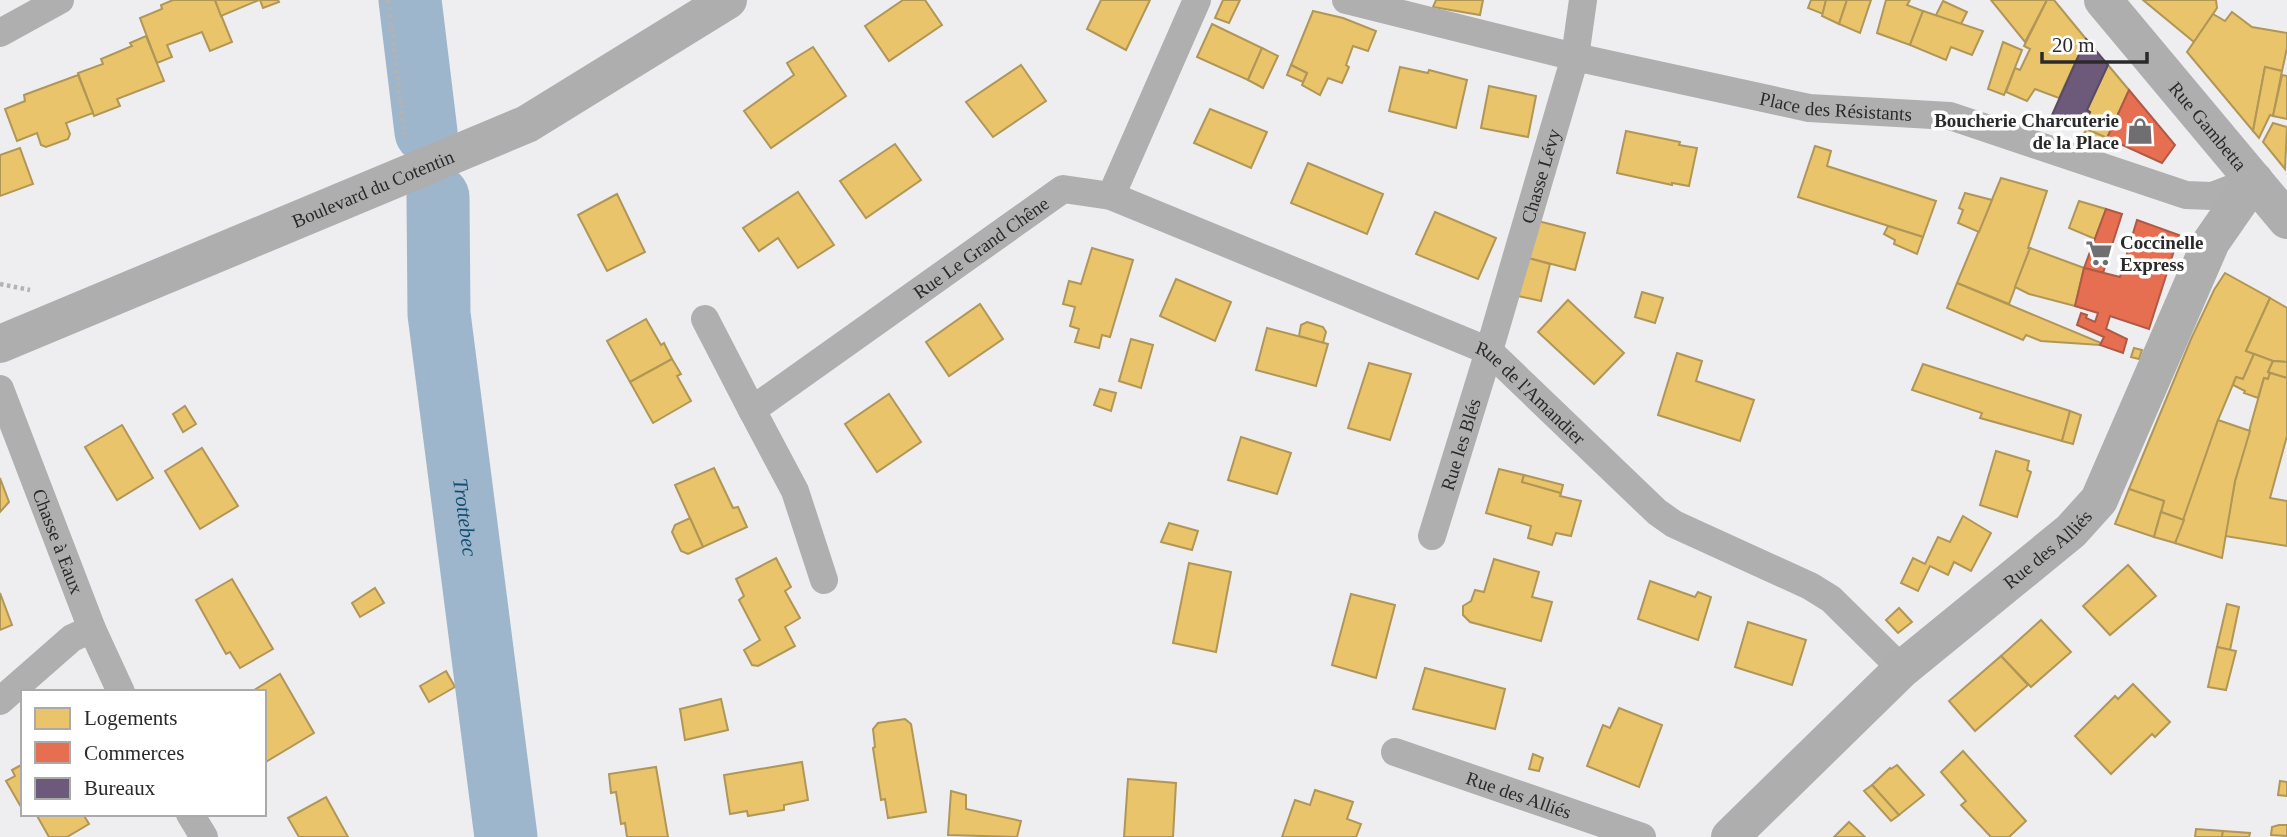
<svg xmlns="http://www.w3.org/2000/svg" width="2287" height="837" viewBox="0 0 2287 837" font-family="'Times New Roman',serif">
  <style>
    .homes { fill: #e9c46a; stroke: #b09657; stroke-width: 2 }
    .shops { fill: #e76f51; stroke: #af5a46; stroke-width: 2 }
    .offices { fill: #6d597a; stroke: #594b62; stroke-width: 2 }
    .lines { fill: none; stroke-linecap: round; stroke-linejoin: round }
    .river { stroke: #9eb6cb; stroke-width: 63 }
    .path { stroke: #b3b3b4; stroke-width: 4.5; stroke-dasharray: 3.5 3.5; stroke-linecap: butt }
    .street { stroke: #afafaf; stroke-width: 28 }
    .secondary { stroke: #aeaeaf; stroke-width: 38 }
    .labels { text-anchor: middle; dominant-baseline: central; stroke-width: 7; stroke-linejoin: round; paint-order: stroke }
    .street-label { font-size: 19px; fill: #2b2a2b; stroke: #fff }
    .poi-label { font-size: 19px; font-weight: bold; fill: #2b2a2b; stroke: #fff; text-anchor: end }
    .water-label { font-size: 21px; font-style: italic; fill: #134d74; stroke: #fff }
  </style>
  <rect width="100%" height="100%" fill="#eeedf0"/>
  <g class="homes">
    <path d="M173,0H215L232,42L210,51L202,32L167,45L172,57L157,63L140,18L162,9L161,5Z"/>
    <path d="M215,0H259L221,16Z"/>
    <path d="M260,0H278L279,2L263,8Z"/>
    <path d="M903,0H925L942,25L889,61L865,26Z"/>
    <path d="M1101,0H1150L1126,50L1087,29Z"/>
    <path d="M1223,0H1240L1229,23L1215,18Z"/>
    <path d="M1436,0H1483L1480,15L1433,7Z"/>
    <path d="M1811,0H1826L1823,14L1808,8Z"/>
    <path d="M1826,0H1847L1839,24L1822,16Z"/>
    <path d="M1847,0H1871L1860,33L1839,24Z"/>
    <path d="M1886,0H1910L1907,5L1923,11L1910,45L1877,33Z"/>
    <path d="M1991,0H2047L2025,42Z"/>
    <path d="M2047,0H2054L2086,39L2059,98L2035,89L2027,101L2006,92L2015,68L2020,70L2030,49L2024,46Z"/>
    <path d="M2143,0H2216L2217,8L2194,42Z"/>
    <path d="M1943,1L1967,12L1961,24L1935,17Z"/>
    <path d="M1313,11L1343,18L1376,31L1368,51L1353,46L1346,65L1349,67L1342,83L1328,78L1320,95L1302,85L1307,73L1291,65Z"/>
    <path d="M1923,11L1983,31L1972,55L1951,47L1946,60L1910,45Z"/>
    <path d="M2232,12L2252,27L2287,33V48L2282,71L2265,67L2253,131L2187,52L2213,14L2225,21Z"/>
    <path d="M1212,24L1262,48L1248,80L1197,57Z"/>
    <path d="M146,36L164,81L117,99L120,106L94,116L78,73L103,64L101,59L132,46L130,43Z"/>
    <path d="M2003,42L2022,50L2004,95L1988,89Z"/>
    <path d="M813,47L846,96L771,148L744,111L794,75L787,63Z"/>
    <path d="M1262,48L1278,56L1263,88L1248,80Z"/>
    <path d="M1021,65L1046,101L993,137L966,102Z"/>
    <path d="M1291,65L1307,73L1303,82L1287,75Z"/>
    <path d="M2108,65L2129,90L2107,138L2082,128L2090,112L2087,110Z"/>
    <path d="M1400,67L1428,73L1429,70L1467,80L1456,128L1389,111Z"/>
    <path d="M2265,67L2282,71L2273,116L2270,115L2259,138L2253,131Z"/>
    <path d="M78,75L93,113L66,123L70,134L68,139L46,147L41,145L37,133L17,141L5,109L25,101L24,95Z"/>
    <path d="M2282,75L2287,76V119L2273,116Z"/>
    <path d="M1489,86L1536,96L1528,137L1481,128Z"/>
    <path d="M1210,109L1267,132L1251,168L1194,143Z"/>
    <path d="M2273,123L2287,127L2285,169L2263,142Z"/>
    <path d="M2087,129L2107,138L2105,142L2084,133Z"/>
    <path d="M1626,131L1680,142L1679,145L1697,148L1689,186L1672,183V185L1617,173Z"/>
    <path d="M895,144L921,180L866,218L840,181Z"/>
    <path d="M1815,146L1831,151L1827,166L1936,201L1923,237L1798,197Z"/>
    <path d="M20,148L33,184L0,196V155Z"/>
    <path d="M1308,163L1383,194L1367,234L1291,203Z"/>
    <path d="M2001,178L2047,191L2028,248H2030L2009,304L1957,283Z"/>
    <path d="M798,192L834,245L798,268L778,238L759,251L743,228Z"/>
    <path d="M1965,193L1992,200L1979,232L1958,223L1963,210L1959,208Z"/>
    <path d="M617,194L645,252L607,271L578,215Z"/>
    <path d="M2079,201L2106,209L2095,239L2069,228Z"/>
    <path d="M1435,212L1496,238L1478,279L1416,254Z"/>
    <path d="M1538,221L1585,233L1575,270L1528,258Z"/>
    <path d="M1888,226L1923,237L1917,254L1894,244L1895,240L1884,234Z"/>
    <path d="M1092,248L1133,260L1110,337L1102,335L1099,348L1075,342L1079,329L1070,326L1075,307L1063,304L1069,281L1081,284Z"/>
    <path d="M2030,248L2084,268L2075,306L2029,294L2015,287Z"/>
    <path d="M1528,258L1550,264L1541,301L1518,296Z"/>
    <path d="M2225,273L2270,298L2246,351L2254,354L2243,379L2236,377L2218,420L2184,520L2161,512L2164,501L2129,489L2191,339L2214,290Z"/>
    <path d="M1176,279L1231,302L1215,341L1160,316Z"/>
    <path d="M1957,283L2101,343L2100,345L2041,341L2026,335L2023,340L1947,308Z"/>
    <path d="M1642,292L1663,298L1655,323L1635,317Z"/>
    <path d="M2270,298L2287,308V362L2273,361L2246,351Z"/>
    <path d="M1568,300L1624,353L1594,384L1538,332Z"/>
    <path d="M980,304L1003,339L949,376L926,342Z"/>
    <path d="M646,319L661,345L664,343L672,359L630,382L607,341Z"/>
    <path d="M1307,322L1323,327L1326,332L1323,343L1299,336L1301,325Z"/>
    <path d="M1267,328L1328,344L1316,386L1256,370Z"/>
    <path d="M1131,339L1153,345L1141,388L1119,381Z"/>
    <path d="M2134,348L2142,350L2139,359L2131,357Z"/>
    <path d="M1677,353L1702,361L1696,381L1754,400L1740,441L1658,415Z"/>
    <path d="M2254,354L2273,361L2268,372L2270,373L2268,379L2264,378L2258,398L2244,393L2245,391L2233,385L2236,377L2243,379Z"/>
    <path d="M672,359L681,374L677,376L691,401L653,423L630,382Z"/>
    <path d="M2273,361L2287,362V378L2268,372Z"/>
    <path d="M1369,363L1411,374L1390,440L1348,428Z"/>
    <path d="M1923,364L2070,411L2062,441L1980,418L1982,413L1912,390Z"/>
    <path d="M2270,373L2287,378V436L2270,498L2287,501V546L2225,536L2235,481L2264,378L2268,379Z"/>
    <path d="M1100,389L1116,393L1111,411L1094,405Z"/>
    <path d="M889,394L921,442L877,472L845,424Z"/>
    <path d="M185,406L196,424L183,432L173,414Z"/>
    <path d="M2070,411L2081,415L2073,444L2062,441Z"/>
    <path d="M2218,420L2250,431L2235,481L2222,558L2175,543Z"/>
    <path d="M122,425L153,478L117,500L85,447Z"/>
    <path d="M1241,437L1291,453L1277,494L1228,480Z"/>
    <path d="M202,448L238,506L200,529L165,471Z"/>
    <path d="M1996,451L2029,461L2027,470L2031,472L2017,517L1980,505Z"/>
    <path d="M714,468L733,508L738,507L747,527L703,547L675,485Z"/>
    <path d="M1499,469L1524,475L1522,482L1561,493L1560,496L1581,501L1571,536L1556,533L1552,545L1528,538L1531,526L1486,513Z"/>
    <path d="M1524,475L1563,485L1561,493L1522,482Z"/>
    <path d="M0,478L9,502L0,512Z"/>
    <path d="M2129,489L2164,501L2154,537L2115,524Z"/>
    <path d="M2161,512L2184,520L2175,543L2154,537Z"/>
    <path d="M1963,516L1991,533L1971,571L1954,562L1948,575L1930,566L1918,591L1901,583L1913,558L1925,564L1938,537L1950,542Z"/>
    <path d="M690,518L703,547L688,554L681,551L672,532L675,525Z"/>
    <path d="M1169,523L1198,531L1192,550L1161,542Z"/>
    <path d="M776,558L791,587L785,591L800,618L785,627L795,646L758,666L752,665L744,650L760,640L739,600L744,596L736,579Z"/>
    <path d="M1494,559L1539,572L1532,597L1552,602L1541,641L1470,622L1463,615V606L1471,601L1475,590L1484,592Z"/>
    <path d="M1189,563L1231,572L1216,652L1173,643Z"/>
    <path d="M2128,565L2156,596L2110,635L2083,606Z"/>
    <path d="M232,579L273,649L240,668L230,652L226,654L196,600Z"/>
    <path d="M1650,581L1695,597L1698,592L1711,597L1698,640L1638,619Z"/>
    <path d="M375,588L384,603L360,617L352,603Z"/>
    <path d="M0,593L12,625L0,630Z"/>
    <path d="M1351,594L1395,605L1376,678L1332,665Z"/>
    <path d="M2227,604L2239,607L2230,650L2217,647Z"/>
    <path d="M1899,608L1912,622L1898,633L1886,620Z"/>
    <path d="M2041,620L2071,652L2031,687L2001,656Z"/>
    <path d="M1748,622L1806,640L1792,685L1735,667Z"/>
    <path d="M2217,647L2236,651L2226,690L2208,687Z"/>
    <path d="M2001,656L2028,685L1975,731L1949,701Z"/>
    <path d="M1425,668L1505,689L1495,729L1413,709Z"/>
    <path d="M446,671L455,687L429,702L420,686Z"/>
    <path d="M280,674L314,733L264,763V692H251Z"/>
    <path d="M2133,684L2170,722L2155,737L2152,734L2111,774L2075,736L2115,696L2118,699Z"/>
    <path d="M721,699L728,730L685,740L680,709Z"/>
    <path d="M1619,708L1662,725L1639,787L1587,766L1603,725L1610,728Z"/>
    <path d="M905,719L911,724L926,812L888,818L885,799L881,800L873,748L875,747L873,729L878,723Z"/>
    <path d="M1963,751L2026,821L2009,837H1991L1961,805L1966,801L1941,772Z"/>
    <path d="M1533,754L1543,758L1539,771L1529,769Z"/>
    <path d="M802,762L808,800L784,805V810L748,816L747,811L730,814L724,775Z"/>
    <path d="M23,764V806L21,807L6,781L15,776L12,770Z"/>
    <path d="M1897,765L1924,795L1899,815L1872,785L1890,768L1891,769Z"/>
    <path d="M656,767L668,837H627L625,823L621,824L616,792L611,793L609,774Z"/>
    <path d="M1128,779L1176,783L1173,837H1124Z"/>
    <path d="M2280,781L2287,782V796L2278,795Z"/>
    <path d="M1872,785L1899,815L1891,821L1864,791Z"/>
    <path d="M1315,790L1353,802L1347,819L1361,824L1356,837H1282L1295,800L1310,805Z"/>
    <path d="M951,791L966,795V809L1021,821L1017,837L948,835Z"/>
    <path d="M326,797L348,837H299L288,818Z"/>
    <path d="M36,814H83L89,824L67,837H49Z"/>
    <path d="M1849,822L1865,837H1834Z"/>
    <path d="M2279,825H2287V836L2271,835L2272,827Z"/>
    <path d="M2196,829L2223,831L2222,837H2195Z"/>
    <path d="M2223,831L2250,833L2249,837H2222Z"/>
  </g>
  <g class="shops">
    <path d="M2129,90L2175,145L2162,163L2107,138Z"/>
    <path d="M2106,209L2122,214L2103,273L2084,268Z"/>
    <path d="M2137,220L2179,235L2149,329L2110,316L2106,329L2127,339L2123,353L2100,345L2104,337L2077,325L2081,313L2087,315L2086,318L2095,322L2098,313L2075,306L2084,268L2120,277Z"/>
  </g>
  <path class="offices" d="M2086,39L2108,65L2087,110L2090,112L2082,129L2052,115Z"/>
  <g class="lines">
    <g class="river">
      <path d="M410,0L426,132"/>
      <path id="s1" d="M438,197L439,314L506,837"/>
    </g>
    <g class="path">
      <path d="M388,0L405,137"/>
      <path d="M0,284L30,290"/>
    </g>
    <g class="street">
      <path id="s2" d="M1346,0L1575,57L1809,108L1950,116L2186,195L2212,196L2254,180"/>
      <path d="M0,33L60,0"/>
      <path id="s3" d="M1111,196L1489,351L1657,512L1674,524L1810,586L1831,599L1902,669"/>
      <path d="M705,319L752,410"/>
      <path id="s4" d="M0,389L92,629L121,692"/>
      <path id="s5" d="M1432,536L1489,351L1575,57L1583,0"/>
      <path id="s6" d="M824,580L795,491L752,410L1063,189L1111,196L1197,0"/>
      <path d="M0,701L72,638L92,629"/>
      <path id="s7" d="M1395,752L1642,837"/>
      <path d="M190,814L204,837"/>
    </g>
    <g class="secondary">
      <path id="s8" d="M2103,0L2287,220"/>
      <path id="s9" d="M0,344L527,124L728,0"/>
      <path id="s10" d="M1730,837L1902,669L2071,531L2099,500L2211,242L2254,180"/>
    </g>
  </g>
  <defs>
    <symbol id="shop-bare" viewBox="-9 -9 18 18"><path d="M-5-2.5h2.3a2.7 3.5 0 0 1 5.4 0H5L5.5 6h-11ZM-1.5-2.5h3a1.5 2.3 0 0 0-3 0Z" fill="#6f6e70" stroke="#fff" stroke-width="2.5" paint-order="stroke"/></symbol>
    <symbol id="supermarket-bare" viewBox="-9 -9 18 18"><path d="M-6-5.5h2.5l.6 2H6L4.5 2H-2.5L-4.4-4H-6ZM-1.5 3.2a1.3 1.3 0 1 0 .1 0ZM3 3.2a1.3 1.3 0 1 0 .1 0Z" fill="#6f6e70" stroke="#fff" stroke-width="2.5" paint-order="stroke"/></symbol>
  </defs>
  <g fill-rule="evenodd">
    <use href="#shop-bare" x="2121" y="112" width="38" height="38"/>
    <use href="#supermarket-bare" x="2080" y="234" width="38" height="38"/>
  </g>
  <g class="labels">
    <g class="street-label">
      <text stroke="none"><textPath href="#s2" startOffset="502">Place des Résistants</textPath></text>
      <text stroke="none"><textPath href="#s8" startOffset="164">Rue Gambetta</textPath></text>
      <text stroke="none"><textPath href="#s5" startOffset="376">Chasse Lévy</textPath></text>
      <text stroke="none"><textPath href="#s9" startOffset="404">Boulevard du Cotentin</textPath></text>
      <text stroke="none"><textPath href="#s6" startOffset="466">Rue Le Grand Chêne</textPath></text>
      <text stroke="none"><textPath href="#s3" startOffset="467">Rue de l'Amandier</textPath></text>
      <text stroke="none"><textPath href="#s5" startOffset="96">Rue les Blés</textPath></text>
      <text stroke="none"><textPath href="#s4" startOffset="163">Chasse à Eaux</textPath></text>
      <text stroke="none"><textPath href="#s10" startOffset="429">Rue des Alliés</textPath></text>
      <text stroke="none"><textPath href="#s7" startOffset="131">Rue des Alliés</textPath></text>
    </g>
    <g class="poi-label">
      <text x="2119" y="120">Boucherie Charcuterie<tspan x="2119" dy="22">de la Place</tspan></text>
      <text x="2120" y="242" text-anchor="start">Coccinelle<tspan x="2120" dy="22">Express</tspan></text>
    </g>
    <g class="water-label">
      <text stroke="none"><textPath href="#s1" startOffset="322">Trottebec</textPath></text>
    </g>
  </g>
  <rect x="21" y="690" width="245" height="126" fill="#ffffff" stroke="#aaaaaa" stroke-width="2"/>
  <rect x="35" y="708" width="35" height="21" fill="#e9c46a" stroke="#aaaaaa" stroke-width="2"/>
  <text x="84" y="725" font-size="21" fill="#2b2a2b">Logements</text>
  <rect x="35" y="742" width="35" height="21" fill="#e76f51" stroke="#aaaaaa" stroke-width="2"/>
  <text x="84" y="760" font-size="21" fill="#2b2a2b">Commerces</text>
  <rect x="35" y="778" width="35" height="21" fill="#6d597a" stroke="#aaaaaa" stroke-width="2"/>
  <text x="84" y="795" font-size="21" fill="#2b2a2b">Bureaux</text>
  <path d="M2042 52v10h105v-10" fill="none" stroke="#2b2a2b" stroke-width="3.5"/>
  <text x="2052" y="52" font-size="21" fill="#2b2a2b" stroke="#ffffff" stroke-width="5" paint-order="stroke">20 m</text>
</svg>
